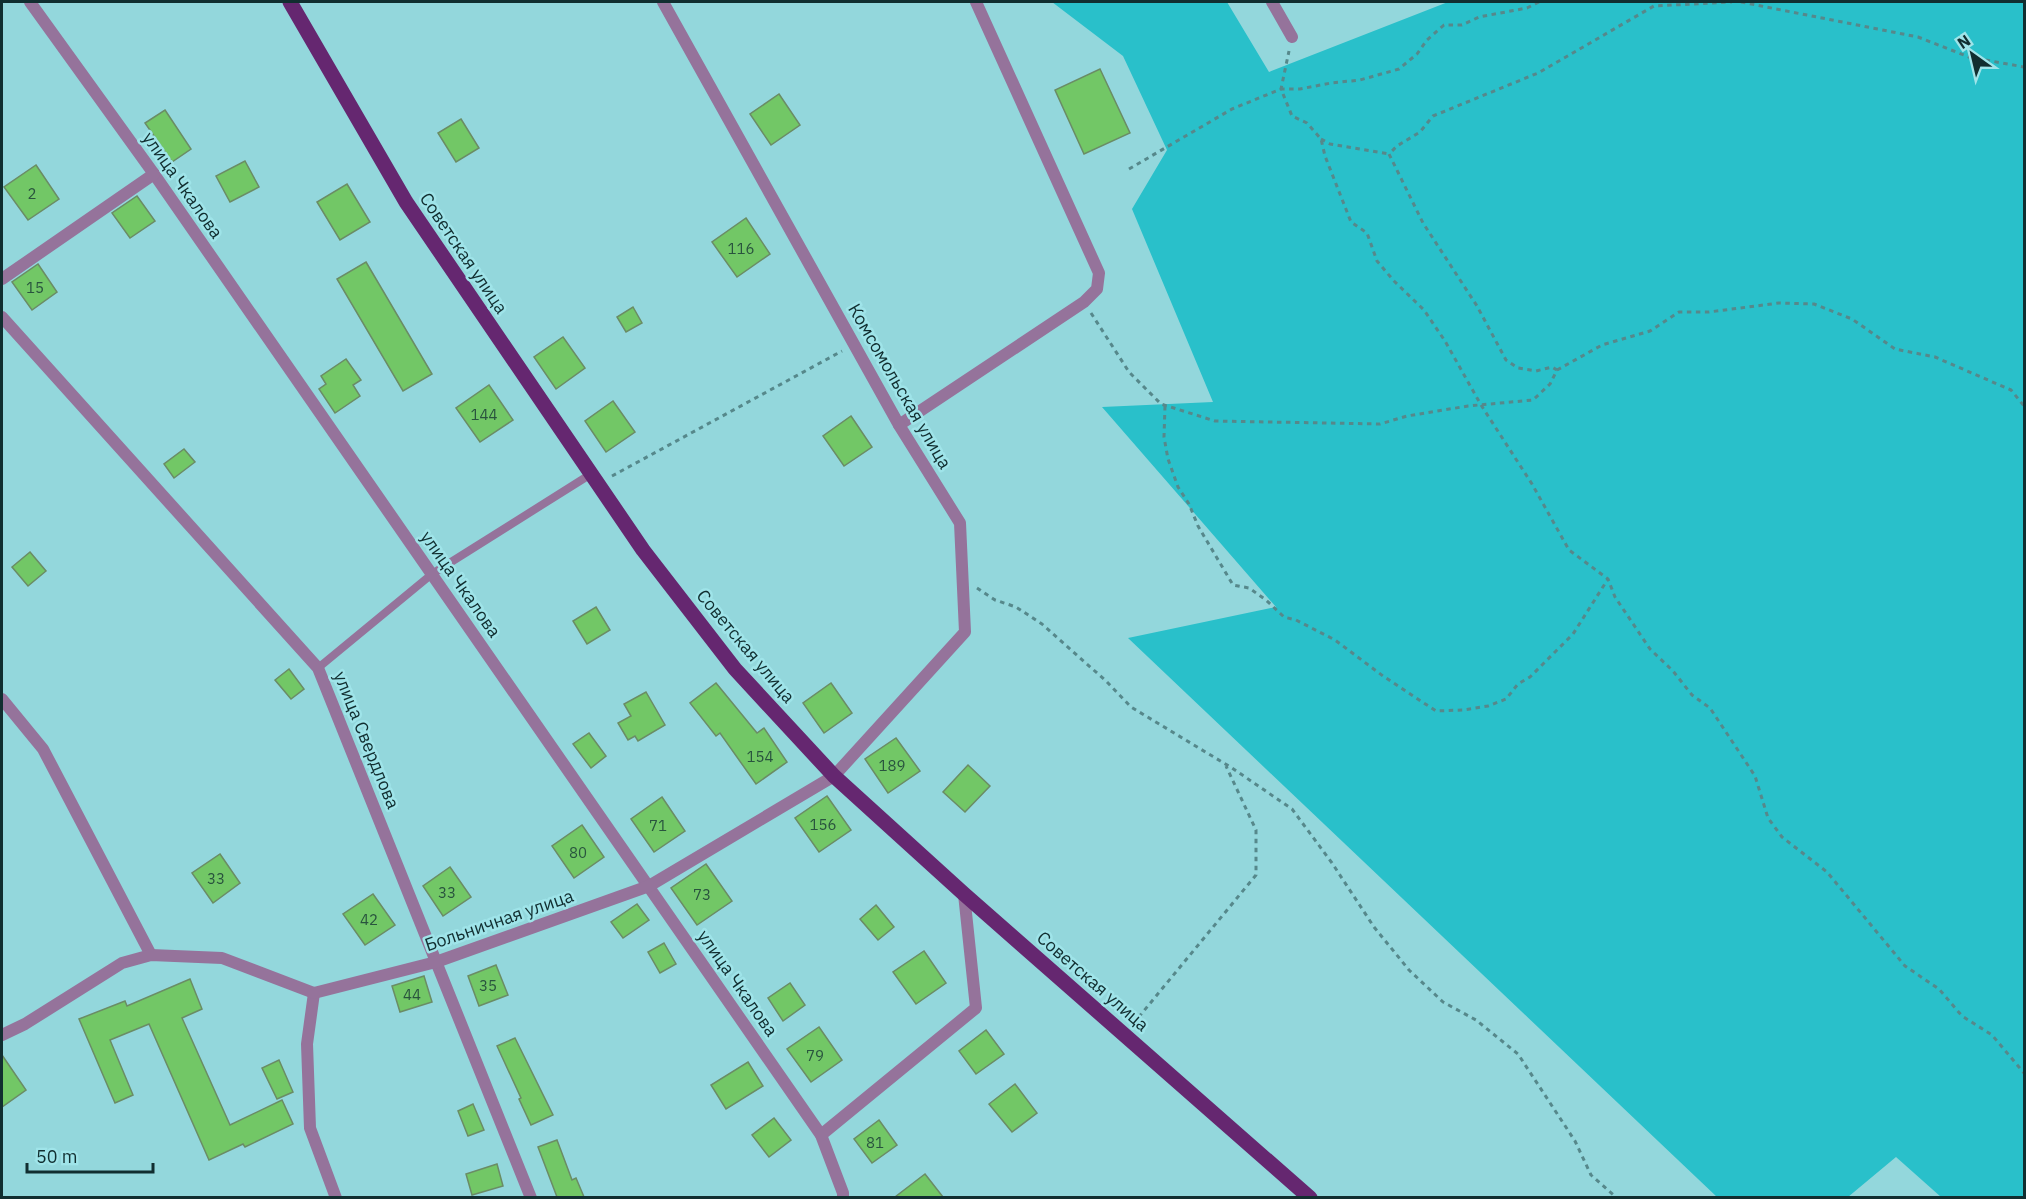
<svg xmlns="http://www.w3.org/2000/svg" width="2026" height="1199" viewBox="0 0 2026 1199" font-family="'IBM Plex Sans',sans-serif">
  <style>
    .green { fill: #29c0ca }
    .building { fill: #72c766; stroke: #6a8c65; stroke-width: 1.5 }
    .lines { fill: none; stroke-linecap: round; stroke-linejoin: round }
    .path { stroke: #56888b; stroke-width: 3; stroke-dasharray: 4.5 4.5; stroke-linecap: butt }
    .service { stroke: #95739b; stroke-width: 8 }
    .minor { stroke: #95739b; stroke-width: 12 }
    .primary { stroke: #652770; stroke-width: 15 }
    .labels { text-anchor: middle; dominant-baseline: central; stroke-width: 5; stroke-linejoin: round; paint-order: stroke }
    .number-label { font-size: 15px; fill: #29543e }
    .street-label { font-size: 18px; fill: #112e30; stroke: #9fe4e9 }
  </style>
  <rect width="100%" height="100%" fill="#93d7dc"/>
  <path class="green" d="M1052,2H1227L1269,72L1448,2H2024V1197H1941L1896,1157L1848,1197H1717L1128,638L1276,607L1102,407L1213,402L1132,209L1167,150L1123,56Z"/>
  <g class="building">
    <path d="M1100,69L1130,133L1084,154L1055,90Z"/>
    <path d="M779,94L800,125L771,145L750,114Z"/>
    <path d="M165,110L191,149L172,162L145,123Z"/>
    <path d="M461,119L479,148L456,162L438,133Z"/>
    <path d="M245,161L259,187L230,202L216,176Z"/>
    <path d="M36,165L59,199L28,220L4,187Z"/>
    <path d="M347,184L370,222L340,240L317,202Z"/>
    <path d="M137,196L155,221L130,238L112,213Z"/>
    <path d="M746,218L770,254L737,277L712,242Z"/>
    <path d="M366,262L432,374L403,391L337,279Z"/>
    <path d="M38,264L57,292L32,310L12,282Z"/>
    <path d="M633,307L642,323L626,332L617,317Z"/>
    <path d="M563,337L585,368L556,389L534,357Z"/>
    <path d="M346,359L361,380L353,385L360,396L335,413L319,389L326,384L321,376Z"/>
    <path d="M489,385L513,420L480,442L456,408Z"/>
    <path d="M613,401L635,432L606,452L585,421Z"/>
    <path d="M851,416L872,447L844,466L823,436Z"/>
    <path d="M184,449L195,462L174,478L164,464Z"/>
    <path d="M30,552L46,571L28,586L12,567Z"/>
    <path d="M596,607L610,630L587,644L573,621Z"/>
    <path d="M289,669L304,689L291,699L275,680Z"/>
    <path d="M716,683L757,733L764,728L787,762L756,784L720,733L716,736L690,703Z"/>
    <path d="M831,683L852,713L824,733L803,703Z"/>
    <path d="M646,692L665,725L638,741L635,736L628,740L618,723L631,716L624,704Z"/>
    <path d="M589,733L606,756L591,768L573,744Z"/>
    <path d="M896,738L920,771L888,793L865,759Z"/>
    <path d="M968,765L990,786L965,812L943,792Z"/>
    <path d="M827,796L851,830L819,852L795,818Z"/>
    <path d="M662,797L685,831L654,852L631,819Z"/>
    <path d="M582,825L604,857L574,878L552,846Z"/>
    <path d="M220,854L240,883L213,903L192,873Z"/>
    <path d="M706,864L732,901L697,925L671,888Z"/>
    <path d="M450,867L471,897L443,916L423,886Z"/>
    <path d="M373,894L395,925L365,945L343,914Z"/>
    <path d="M637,904L649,920L623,938L611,922Z"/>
    <path d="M876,905L894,927L878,940L860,919Z"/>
    <path d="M664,943L676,964L660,973L648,952Z"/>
    <path d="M924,951L946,983L916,1004L893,972Z"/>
    <path d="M496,965L508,995L479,1006L468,976Z"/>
    <path d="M424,976L432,1002L400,1012L392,986Z"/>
    <path d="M190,979L202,1009L182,1018L230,1125L282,1100L293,1124L245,1147L243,1144L209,1160L149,1024L110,1040L133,1095L115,1103L79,1019L125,1001L127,1006Z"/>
    <path d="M790,983L805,1005L783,1021L768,998Z"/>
    <path d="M819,1027L842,1060L811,1082L787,1049Z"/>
    <path d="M986,1030L1004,1054L976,1074L959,1051Z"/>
    <path d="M515,1038L553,1115L531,1125L519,1099L521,1098L497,1046Z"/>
    <path d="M2,1055L26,1090L2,1107Z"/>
    <path d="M279,1060L293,1092L277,1099L262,1068Z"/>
    <path d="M748,1062L763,1086L726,1109L711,1085Z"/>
    <path d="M1015,1084L1037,1113L1012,1132L989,1104Z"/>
    <path d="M473,1104L484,1130L468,1136L458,1111Z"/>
    <path d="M774,1118L791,1140L769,1157L752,1135Z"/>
    <path d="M879,1120L897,1145L872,1163L854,1139Z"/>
    <path d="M557,1140L572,1180L576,1178L584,1197H557L538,1147Z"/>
    <path d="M497,1164L503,1186L472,1195L466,1174Z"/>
    <path d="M925,1174L943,1197H895Z"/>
  </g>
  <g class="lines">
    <g class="path">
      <path d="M1539,2L1527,8L1479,17L1462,25H1444L1427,40L1417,54L1399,69L1360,80L1331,83L1300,89H1281L1292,116L1307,123L1321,139L1325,156L1351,222L1367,233L1377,261L1394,281L1424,310L1445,341L1481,405L1532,484L1569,550L1608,579L1615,597L1650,649L1673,671L1692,695L1710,708L1755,776L1768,818L1782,837L1827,872L1905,966L1939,989L1962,1016L1992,1035L2024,1073"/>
      <path d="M1741,2L1918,37L1969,57L2024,67"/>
      <path d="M1321,139L1330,144L1389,154"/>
      <path d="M1129,169L1232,109L1281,89L1289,51"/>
      <path d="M1091,313L1129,372L1161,404L1215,421L1380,424L1407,416L1468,406L1533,400L1550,384L1557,370L1552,367L1536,371L1518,368L1506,360L1477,306L1423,223L1389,154L1397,146L1420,132L1433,116L1538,73L1654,6L1732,2"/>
      <path d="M1557,370L1602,345L1650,331L1679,312H1709L1779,303L1814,304L1852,319L1895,349L1935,357L2011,390L2024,406"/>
      <path d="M1165,406L1164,437L1168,459L1178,487L1189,504L1198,526L1233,585L1249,588L1266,600L1284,617L1296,620L1335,640L1383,676L1436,711L1463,710L1488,706L1506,699L1518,684L1530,677L1573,634L1608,579"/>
      <path d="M612,476L842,351"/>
      <path d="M977,588L995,600L1016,607L1042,624L1106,681L1131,707L1232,768L1292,809L1332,863L1374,927L1409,970L1443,1002L1476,1020L1518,1054L1575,1141L1591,1175L1617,1198"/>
      <path d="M1133,1024L1256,875V830L1226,766"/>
    </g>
    <path class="service" d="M318,668L432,574L591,474"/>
    <g class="minor">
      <path d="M30,2L154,174L821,1135L843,1193V1198"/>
      <path d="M1272,2L1292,37"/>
      <path d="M2,279L154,174"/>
      <path d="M2,317L318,668L531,1198"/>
      <path d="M899,425L1084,302L1097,289L1099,273L976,2"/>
      <path d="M2,699L43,749L151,955"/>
      <path d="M314,993L307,1044L310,1128L336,1198"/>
      <path d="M2,1035L25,1024L122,963L151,955L222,958L314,993L436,962L649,886L834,776L965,632L960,523L899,425L663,2"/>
      <path d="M821,1135L976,1008L964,894"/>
    </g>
    <path class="primary" d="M290,2L406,202L643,550L735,669L834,776L964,894L1310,1198"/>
  </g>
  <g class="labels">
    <g class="number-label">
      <text x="32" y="193">2</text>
      <text x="741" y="248">116</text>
      <text x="35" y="287">15</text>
      <text x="484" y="414">144</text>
      <text x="760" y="756">154</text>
      <text x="892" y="765">189</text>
      <text x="823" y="824">156</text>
      <text x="658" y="825">71</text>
      <text x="578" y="852">80</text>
      <text x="216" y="878">33</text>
      <text x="447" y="892">33</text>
      <text x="702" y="894">73</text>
      <text x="369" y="919">42</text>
      <text x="488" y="985">35</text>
      <text x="412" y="994">44</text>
      <text x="815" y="1055">79</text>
      <text x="875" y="1142">81</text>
    </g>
    <g class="street-label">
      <text transform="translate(183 185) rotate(55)">улица Чкалова</text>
      <text transform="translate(464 253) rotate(56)">Советская улица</text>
      <text transform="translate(900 386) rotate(60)">Комсомольская улица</text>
      <text transform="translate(461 584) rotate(55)">улица Чкалова</text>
      <text transform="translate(746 646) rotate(50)">Советская улица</text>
      <text transform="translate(367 740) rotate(68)">улица Свердлова</text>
      <text transform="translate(499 920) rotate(-19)">Больничная улица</text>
      <text transform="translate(1093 981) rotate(41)">Советская улица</text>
      <text transform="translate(738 983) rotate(55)">улица Чкалова</text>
    </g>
  </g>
  <rect width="2026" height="1199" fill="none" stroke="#112e30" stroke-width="6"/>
  <g transform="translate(1972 54) rotate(326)" stroke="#9fe4e9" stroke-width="4.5" paint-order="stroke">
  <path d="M0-4.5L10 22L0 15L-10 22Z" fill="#112e30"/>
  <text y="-9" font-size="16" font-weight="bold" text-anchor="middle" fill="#112e30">N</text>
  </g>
  <path d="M27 1163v9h126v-9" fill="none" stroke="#112e30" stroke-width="3"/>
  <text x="36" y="1163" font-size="18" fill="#112e30" stroke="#9fe4e9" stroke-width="4.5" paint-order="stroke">50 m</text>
</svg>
